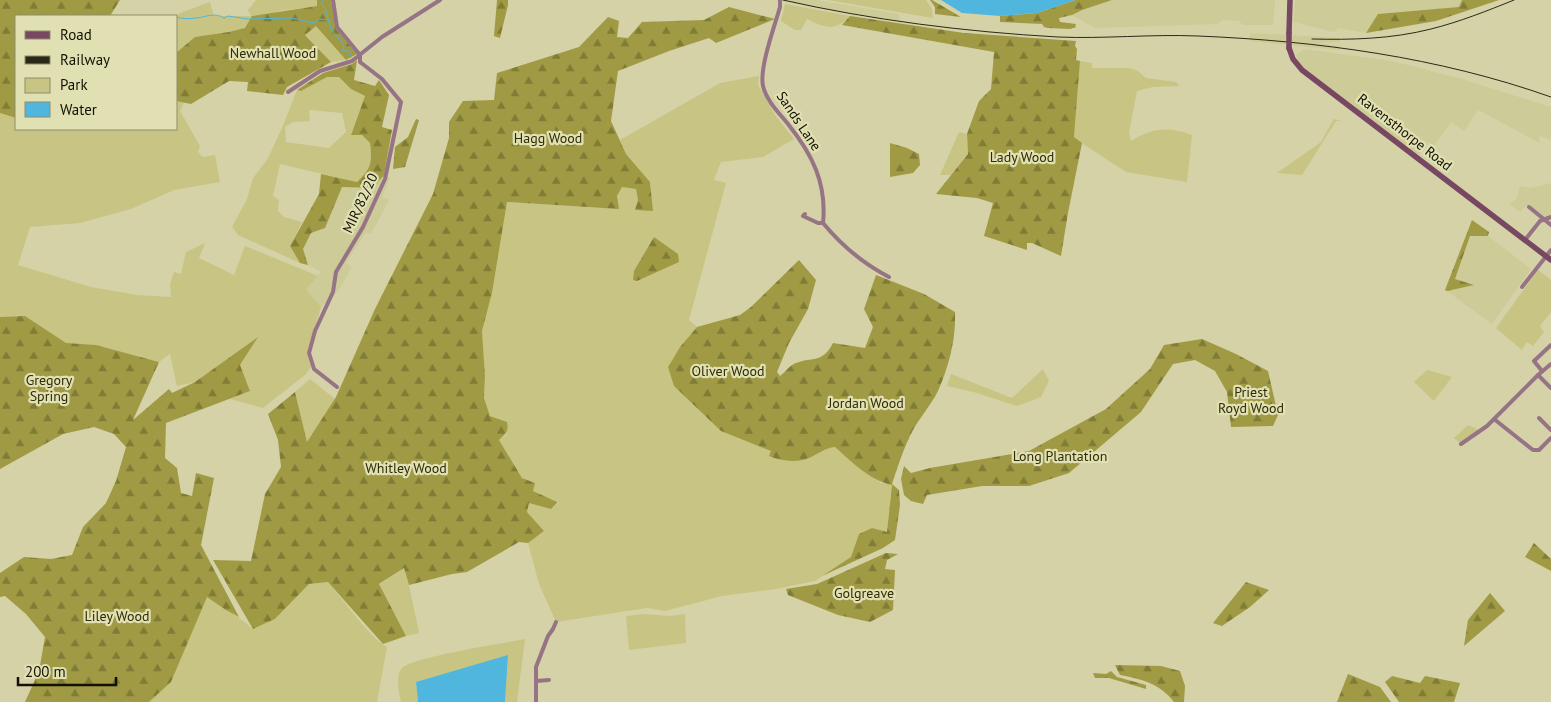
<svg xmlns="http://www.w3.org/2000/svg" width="1551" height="702" viewBox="0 0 1551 702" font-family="'PT Sans',sans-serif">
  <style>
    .built { fill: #cdcb97 }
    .green { fill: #c8c584; fill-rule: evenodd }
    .forest { fill: url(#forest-firs) }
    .water { fill: #50b6dd }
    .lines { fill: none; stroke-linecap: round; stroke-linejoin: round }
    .stream { stroke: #50b6dd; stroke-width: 1 }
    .street { stroke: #967486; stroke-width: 4 }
    .secondary { stroke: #784863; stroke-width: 5.5 }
    .rail { stroke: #2a2917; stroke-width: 1 }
    .secondary-bridge { stroke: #784863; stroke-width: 5.5 }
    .labels { text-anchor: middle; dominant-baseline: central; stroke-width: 4.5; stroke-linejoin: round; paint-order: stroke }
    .park-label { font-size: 14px; fill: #2f2c06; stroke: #e1e0b3 }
    .street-label { font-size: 14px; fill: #121103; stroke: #e1e0b3 }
  </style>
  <defs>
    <pattern id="forest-firs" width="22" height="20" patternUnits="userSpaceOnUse" patternTransform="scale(1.25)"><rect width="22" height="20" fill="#9f9a43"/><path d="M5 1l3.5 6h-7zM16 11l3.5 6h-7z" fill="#807c36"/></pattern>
  </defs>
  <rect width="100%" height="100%" fill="#d4d2a6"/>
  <g class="built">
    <path d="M776,0H816L899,14L900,22Z"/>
    <path d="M1112,0H1275L1273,25H1243L1239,21L1222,20L1218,24L1095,28L1072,15L1082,10Z"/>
    <path d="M1295,0H1462L1460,7L1379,14L1366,33L1339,28L1334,32L1294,22Z"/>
    <path d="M1250,33L1339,38L1340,42L1315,43L1340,46V50L1250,41Z"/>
    <path d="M1304,49L1392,61L1462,79L1551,107V140L1539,136L1540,143L1478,110L1464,131L1451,122L1434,146L1428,142L1417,157L1302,70L1296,55Z"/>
    <path d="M384,175L390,178L382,197L389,200L371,234L366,232L346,263L352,267L338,291L321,307L306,289L321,272L308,265L303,249L311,233L325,228L342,187L373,188Z"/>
    <path d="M1551,183V225L1526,206L1520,212L1509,204L1516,200L1520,186L1530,188Z"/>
    <path d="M1470,236H1488L1531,269L1492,324L1447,291L1473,285L1455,279Z"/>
  </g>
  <g class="green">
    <path d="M256,0H317V6L279,11L246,28L176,53V18L180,13L210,2L214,16H251L248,10Z"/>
    <path d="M828,0H926L932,9L933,18Z"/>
    <path d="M785,4L850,16C834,32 826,28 807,19L801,30H795L781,21Z"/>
    <path d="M316,25L346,60L331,62L305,34Z"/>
    <path d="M1080,61L1092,63V68H1129L1138,71L1146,78L1176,82L1179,86L1153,87L1137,91L1129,133L1131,141C1152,128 1168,126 1192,135L1187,182L1126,172L1074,138Z"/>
    <path d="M759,76L758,85L775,115L794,139L763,157L721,162L714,180L726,183L689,320L697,327L680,347L668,367L721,431L772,451L807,459L828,447H835L881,483L892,484L887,533L872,528L860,534L851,557L815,581L776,589L722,596L665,611L647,608L556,622L539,584L528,543L544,531L527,512L532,491L522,478L499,440L506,435L507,422L490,416L484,398L485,376L482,331L492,293L507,202L618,209L617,196L622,187L636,189L638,200L653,211L650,182L626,154L620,140L720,83Z"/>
    <path d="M327,77H339L351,89L365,96L351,134L362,135L370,143C372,162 372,168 357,182L280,164L273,196L279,200L278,211L284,217L302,222L290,246L300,263L238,235L232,227L247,199L253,178L267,160L282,128L297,90L301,91ZM309,110L342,113L346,132L329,148L286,142L285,127L293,122L310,121Z"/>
    <path d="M176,101L184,102L180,111L200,146L198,152L203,157L215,155L220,182L174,190L131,209L80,223L30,227L18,265L91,287L137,295L171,297L170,284L174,272L181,274L186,252L205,243L199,258L234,275L245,246L318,276L306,289L321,307L307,354L311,367L305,375L263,408L230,399L250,391L240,365L257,338L195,382L177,386L170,354L159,362L96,345L66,344L25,316L0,317V113L16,118V129H176Z"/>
    <path d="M1334,119L1341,121H1336L1302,175L1277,173L1321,142Z"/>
    <path d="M959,132L967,134L968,154L952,175H940Z"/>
    <path d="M1538,270L1551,280V312L1540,326L1544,332L1533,346L1527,342L1522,350L1496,328Z"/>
    <path d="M1043,369L1049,381L1041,397L1017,406L977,393L947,386L951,374L1012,398Z"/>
    <path d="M1427,370L1452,377L1434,401L1414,382Z"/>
    <path d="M310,379L335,399L307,443L295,392Z"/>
    <path d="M1468,425L1479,430L1460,443L1454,438Z"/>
    <path d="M404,568L409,585L419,633L406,636L379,585Z"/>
    <path d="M328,582C342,598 370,638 387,647L377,702H149L171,682L207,596C222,608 239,616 253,629L275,619L309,584Z"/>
    <path d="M645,614L669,616L685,614L686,643L629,650L626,616Z"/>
    <path d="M525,639L517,702H505L508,656L416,682L418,702H401C399,693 395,676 402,668C413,657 505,643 525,639Z"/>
  </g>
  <g class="forest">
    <path d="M0,0H120L110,16H16V118L0,113Z"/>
    <path d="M317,0H331L336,29L357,54L346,60L316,26L305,35L331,62L287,87L283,95L247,91L248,82L229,81L191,104L176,101V53L195,37L229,32L245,28L252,16L317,6Z"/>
    <path d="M497,0H508V5L500,38L494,36Z"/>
    <path d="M930,0H932L961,17L935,14V7Z"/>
    <path d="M1075,0H1112L1082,10L1072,15L1059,18L1060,22L1076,24L1075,28H1072L1071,29L1048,28L1044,27L1042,24L1000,22V16L1037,13Z"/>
    <path d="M1462,0H1499L1436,21L1366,33L1378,14L1459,7Z"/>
    <path d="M729,7L775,19L716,43L709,38L669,51L618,71L611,121L626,154L650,182L653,211L635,210L638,200L636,189L622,187L617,196L619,209L507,202L492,293L482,331L485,376L484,398L490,416L507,422C509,431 506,434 499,440L522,478L535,483L533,491L557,502L551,509L529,503L527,512L544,531L528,543L519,542L467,572L452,574L409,585L404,568L379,584L406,636L383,644L328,582L309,584L275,619L253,629L213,560L251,561L265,494L281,467L278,440L268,414L295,392L307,442L336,397L375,309L433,194L449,138V122L463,101L494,100L497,73L579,47L608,17L619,21L617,37L628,38L642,22L704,20Z"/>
    <path d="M850,16L964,33L1076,41L1075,46L1077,49L1076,60L1080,61L1074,137L1082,143L1068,213L1061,256L1032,243H1027V250L984,236L993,203L977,198L936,194L968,154L967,134L979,101L991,89L994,52L842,25Z"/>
    <path d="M357,60L354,80L375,86L379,80L389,95L382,127L392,130L384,175L373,188L342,187L325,228L311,233L303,249L308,265L300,263L290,246L319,194L321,174L357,182C372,168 372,162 370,143L362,135H351L365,96L351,89L339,77H327L301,91L297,90L323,73L352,64Z"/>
    <path d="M416,119L419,120L405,167L393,169L395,147L408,137Z"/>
    <path d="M890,143L907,148L919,154L920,165L913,173L890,177Z"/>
    <path d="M1472,220L1489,232L1488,236H1470L1455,279L1474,285L1447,291L1445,290Z"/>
    <path d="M654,237L678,254L679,262L637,281L633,280L634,271Z"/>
    <path d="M799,260L816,280L808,309L789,343L777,372L780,376C784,373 788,368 792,365C810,355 821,366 833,343L865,348L873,327L864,309L876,275L924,294L955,312C956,339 949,366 938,391C931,405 920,417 913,430C904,447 898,466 892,484L899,490L900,505L895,540L883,548L822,576L851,557L859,534L872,528L887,532L892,485C869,480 852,462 835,447C825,448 818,454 809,458C797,463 780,461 769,456L771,451L721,431L674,386L668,367L680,347L697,327L740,315L751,307Z"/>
    <path d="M25,316L66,343L96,345L159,362L133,420L169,389L172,393L195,382L258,337L240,365L250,391L166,423L165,458L177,468L181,493L192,496L196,473L214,478L201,545L239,617L226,610L207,597L171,682L149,702H25L39,671L45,637L26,614L5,596L0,597V573L24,557L51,559L72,555L83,527L106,503L116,481L126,447L114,434L94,427L63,434L0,469V317Z"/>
    <path d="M1202,339L1236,354L1268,371L1278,415L1273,426L1231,427L1227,392L1215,371L1195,360L1173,364L1141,412L1069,473L1029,486H982L927,495L923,504L911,501L904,495L901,479L904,466L911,473L930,468L1029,451L1106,409L1150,369L1164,345Z"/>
    <path d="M1534,543L1551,559V571L1525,557Z"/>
    <path d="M886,553L898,554L887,560L885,569L895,570L893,610L870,622L838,615L788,595L786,589L817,584Z"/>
    <path d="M1246,582L1269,590L1250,607L1222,626L1213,623Z"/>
    <path d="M1490,593L1505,611L1464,646L1468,620Z"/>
    <path d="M1115,665L1161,666L1180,671L1185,686L1184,702H1174C1160,684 1142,679 1120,675Z"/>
    <path d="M1111,671L1117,677L1146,685V689L1109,678H1095L1093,673L1106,674Z"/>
    <path d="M1348,674L1380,687L1391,702H1337Z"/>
    <path d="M1392,676L1420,683L1425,676L1460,683L1454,702H1399L1385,682Z"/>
  </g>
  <g class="water">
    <path d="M941,0H1075L1037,13L1000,16L962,13Z"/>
    <path d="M508,655L505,702H418L416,682Z"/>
  </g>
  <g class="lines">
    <g class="stream">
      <path d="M323,0L321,4L325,8L331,29L343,44L344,47L342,51H349L352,58"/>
      <path d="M176,17C182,19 190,19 196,18C206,17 215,12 224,18L228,16L248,19L292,18L314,23L320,19L329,20"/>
    </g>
    <g class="street">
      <path d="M333,0L337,27L360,55V62L382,79L401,102L385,179L363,227L336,272L333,292L315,331L309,353L314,369L337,387"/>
      <path d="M780,0V7C775,25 759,68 763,86C766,100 779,113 788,124C812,154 827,183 823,223C842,246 862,263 889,277"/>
      <path d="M288,92L320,71L352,61L382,37L440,0"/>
      <path d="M1529,207L1551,225"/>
      <path d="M805,214L803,216L818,223H823"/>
      <path d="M1525,240L1540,221L1551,217"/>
      <path d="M1522,287L1551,250"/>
      <path d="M1542,371L1534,361L1551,345"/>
      <path d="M1538,375L1551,388"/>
      <path d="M1539,418L1551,430"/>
      <path d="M1494,419L1533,450H1539L1551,438"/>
      <path d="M1461,444L1487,426L1538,375L1551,364"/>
      <path d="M536,681L549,680"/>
      <path d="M536,702V667L548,636L553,629L556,622"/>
    </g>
    <g class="secondary">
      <path d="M1289,33L1290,0"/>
      <path d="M1289,48L1293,59L1302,70L1551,260"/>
    </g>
    <g class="rail">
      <path d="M783,0C871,20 967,32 1058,37C1104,39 1151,34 1198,36C1318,41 1438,57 1551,97"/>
      <path d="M1312,39C1351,40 1392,39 1431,29C1459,22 1487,11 1514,0"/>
    </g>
    <path class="secondary-bridge" d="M1289,48V33"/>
  </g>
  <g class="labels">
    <g class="park-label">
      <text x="273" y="53">Newhall Wood</text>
      <text x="548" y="138">Hagg Wood</text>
      <text x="1022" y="157">Lady Wood</text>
      <text x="728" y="371">Oliver Wood</text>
      <text x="49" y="380">Gregory<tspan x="49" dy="16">Spring</tspan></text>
      <text x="1251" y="392">Priest<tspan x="1251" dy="16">Royd Wood</tspan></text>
      <text x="866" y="403">Jordan Wood</text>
      <text x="1060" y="456">Long Plantation</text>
      <text x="406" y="468">Whitley Wood</text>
      <text x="864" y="593">Golgreave</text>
      <text x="117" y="616">Liley Wood</text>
    </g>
    <g class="street-label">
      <text transform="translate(799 121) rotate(56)">Sands Lane</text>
      <text transform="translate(1405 132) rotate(38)">Ravensthorpe Road</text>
      <text transform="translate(360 203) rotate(-65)">MIR/82/20</text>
    </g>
  </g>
  <rect x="15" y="15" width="162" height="115" fill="#e1e0b3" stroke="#8e8d6d"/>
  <rect x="25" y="31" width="25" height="8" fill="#784863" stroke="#8e8d6d"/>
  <text x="60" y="40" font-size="15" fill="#121103">Road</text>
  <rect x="25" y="56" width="25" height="8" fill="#2a2917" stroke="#8e8d6d"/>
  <text x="60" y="65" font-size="15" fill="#121103">Railway</text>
  <rect x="25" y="78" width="25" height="15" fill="#c8c584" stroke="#8e8d6d"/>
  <text x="60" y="90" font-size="15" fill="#121103">Park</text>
  <rect x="25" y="102" width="25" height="15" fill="#50b6dd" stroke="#8e8d6d"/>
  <text x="60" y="115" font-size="15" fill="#121103">Water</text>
  <path d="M18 677v8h98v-8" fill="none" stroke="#121103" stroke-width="2.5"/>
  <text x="25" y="677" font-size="15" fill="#121103" stroke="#e1e0b3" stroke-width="4" paint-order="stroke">200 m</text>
</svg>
